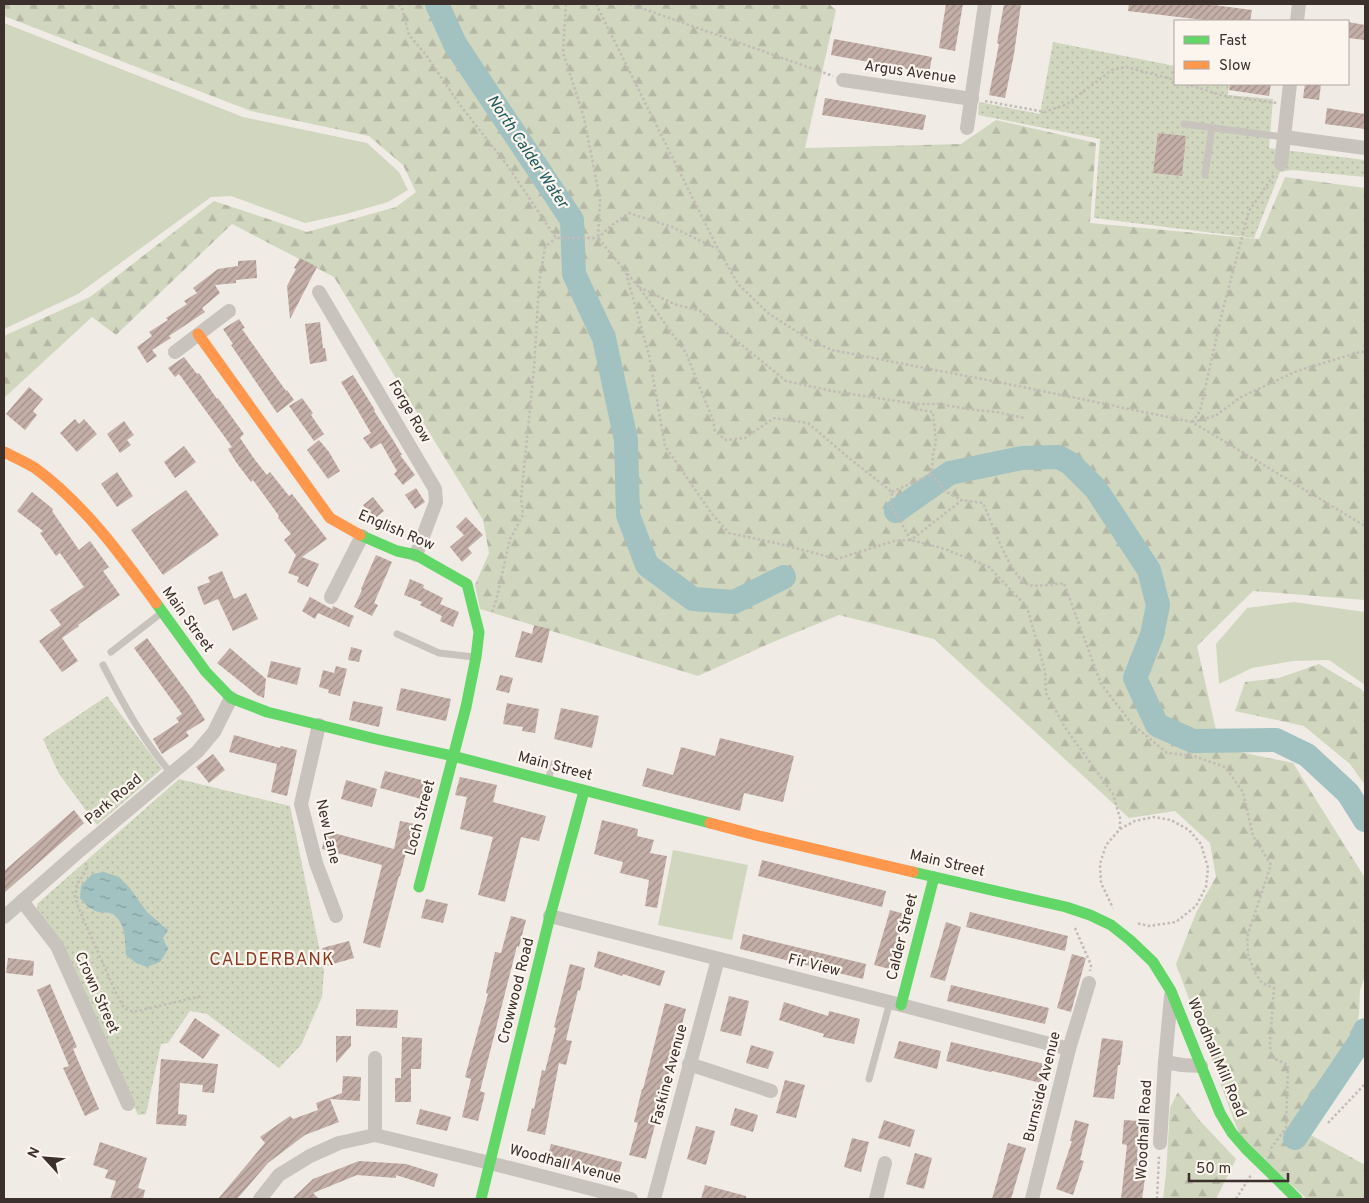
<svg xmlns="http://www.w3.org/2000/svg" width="1369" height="1203" viewBox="0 0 1369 1203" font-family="Overpass,sans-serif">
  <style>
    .grass { fill: #d1d6bf }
    .forest { fill: url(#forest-firs) }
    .park { fill: url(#park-dots) }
    .water { fill: url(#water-ripples) }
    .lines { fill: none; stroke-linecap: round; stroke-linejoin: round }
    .river { stroke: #a1c2c1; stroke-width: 24 }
    .building { fill: url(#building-hatch) }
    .path { stroke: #c2bbb6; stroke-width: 2.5; stroke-dasharray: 2.5 2.5; stroke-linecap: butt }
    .lane { stroke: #c9c3be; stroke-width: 7 }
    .street { stroke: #c9c3be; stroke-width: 14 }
    .fast { stroke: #63d668; stroke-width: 11 }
    .slow { stroke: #ff974d; stroke-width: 11 }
    .fast-bridge { stroke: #63d668; stroke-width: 11 }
    .labels { text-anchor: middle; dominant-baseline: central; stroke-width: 4.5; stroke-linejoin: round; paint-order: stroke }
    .street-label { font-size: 15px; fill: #3b302b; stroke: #fbf5ee }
    .water-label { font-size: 16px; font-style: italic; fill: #1f5a5e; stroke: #fbf5ee }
    .quarter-label { font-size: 18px; letter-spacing: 1px; fill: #8c3b22; stroke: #fbf5ee }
  </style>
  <defs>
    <pattern id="forest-firs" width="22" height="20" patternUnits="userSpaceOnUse" patternTransform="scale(1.25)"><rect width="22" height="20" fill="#d1d6bf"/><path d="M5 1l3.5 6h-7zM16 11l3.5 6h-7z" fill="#b4b8a4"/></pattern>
    <pattern id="park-dots" width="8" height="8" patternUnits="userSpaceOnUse" patternTransform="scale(1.25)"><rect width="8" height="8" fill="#d1d6bf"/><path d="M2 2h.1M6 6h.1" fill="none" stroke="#b4b8a4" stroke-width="1.8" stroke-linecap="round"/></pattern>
    <pattern id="water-ripples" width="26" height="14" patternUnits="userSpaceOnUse" patternTransform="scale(1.25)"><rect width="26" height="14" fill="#a1c2c1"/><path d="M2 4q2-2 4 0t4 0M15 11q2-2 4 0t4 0" fill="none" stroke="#849e9d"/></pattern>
    <pattern id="building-hatch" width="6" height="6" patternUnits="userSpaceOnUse" patternTransform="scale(1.25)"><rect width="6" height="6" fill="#c3afa7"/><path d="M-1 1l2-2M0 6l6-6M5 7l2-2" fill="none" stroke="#a08f88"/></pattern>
  </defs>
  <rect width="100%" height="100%" fill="#f0ebe5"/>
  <g class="grass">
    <path d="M4,23L243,117L367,143L399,172L408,190L388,202L346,214L305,223L231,196L211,197L78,294L4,329Z"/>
    <path d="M1294,602L1365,612V685L1329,660L1293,661L1252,668L1219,684L1216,644L1247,608Z"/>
    <path d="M673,850L748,865L732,940L658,925Z"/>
  </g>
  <g class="forest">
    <path d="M4,4H829L836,10L805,148L961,144L996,120L1096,143L1090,223L1259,239L1285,177L1365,188V600L1253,591L1197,646L1220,748L1293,763L1365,878V976L1360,990L1359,1014L1355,1033L1321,1083L1312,1110L1309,1134L1365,1165V1199H1307L1241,1139L1176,964L1196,913L1216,877L1210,843L1175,811L1129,818L934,639L839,615L773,642L698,676L480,609L475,585L489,553L483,520L334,277L232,224L116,335L92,317L4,398V336L90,297L214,201L307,232L396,207L416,192L403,165L369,136L251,111L4,16Z"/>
    <path d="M1319,664L1361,689L1365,693V785L1350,764L1304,726L1235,711L1245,682L1279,678Z"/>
    <path d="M1178,1092L1201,1122L1236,1159L1216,1199H1163L1166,1174L1170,1108Z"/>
  </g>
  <g class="park">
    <path d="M1053,42L1175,66V84H1229L1228,95L1273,99L1269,148L1365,160V177L1292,170L1280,172L1254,238L1094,218L1100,139L978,115L979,102L1040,114Z"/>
    <path d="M107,696L162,769L97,825L59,774L43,739Z"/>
    <path d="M179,779L290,806L324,971L322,997L301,1045L279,1068L207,1014L190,1011L168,1043L161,1044L146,1114L138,1115L119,1073L38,916L37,904Z"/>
  </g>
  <path class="water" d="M104,872L119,877L129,887L147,912L168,930L163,938L168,949L160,962L147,967L136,963L126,955C125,941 126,919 110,913C107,912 102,913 98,912C91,910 85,904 80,898L81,886L92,874Z"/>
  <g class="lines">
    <g class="river">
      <path d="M437,4L455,44L572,220L574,274L604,338L626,440L628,515L647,565L693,599L734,602L784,577"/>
      <path d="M896,511L950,473L1022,458L1059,457L1071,464L1096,489L1149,570L1158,605L1152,635L1135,678L1157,725L1193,741L1276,740L1307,755L1348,793L1365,820"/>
      <path d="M1295,1138L1363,1037L1365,1030"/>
    </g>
  </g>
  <g class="building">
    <path d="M946,4H963L955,51L939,48Z"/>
    <path d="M1004,4H1021L1014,54L1005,98L989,95L999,44L997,43Z"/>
    <path d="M1129,4H1206L1252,10L1250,21H1212L1128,11Z"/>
    <path d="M1348,22L1365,25V40L1348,38Z"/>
    <path d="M834,39L932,57L929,73L831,55Z"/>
    <path d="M1230,84H1271L1269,96L1229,90Z"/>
    <path d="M1305,84H1321L1319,100L1303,98Z"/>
    <path d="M825,98L926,115L923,130L822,115Z"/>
    <path d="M1327,108L1365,114V129L1325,124Z"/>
    <path d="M1158,133L1186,136L1182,176L1153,173Z"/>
    <path d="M300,258L317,267L290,319L287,286L296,269L294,268Z"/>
    <path d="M256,260L257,278L236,280V283L215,285L220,293L202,308L205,312L169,336L171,338L152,350L157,356L147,363L137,347L152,336L149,332L168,320L166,318L187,304L184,301L197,293L193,288L218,269L238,266V261Z"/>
    <path d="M239,319L245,328L242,329L286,391L287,390L294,400L277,413L231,345L233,344L223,329Z"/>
    <path d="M320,322L323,348H325L327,361L310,364L305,324Z"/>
    <path d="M184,357L197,374L199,373L217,399L218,398L244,434L240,438L255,460L267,475L270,472L289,496L292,494L327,539L302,557L319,564L308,587L297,582L299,577L288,573L296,555L284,540L291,534L278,518L279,516L269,502L253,480L251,482L236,462L228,449L232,447L179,374L175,377L168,368Z"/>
    <path d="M353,375L375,410L374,411L395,443L402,455H400L415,475L403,485L394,474L397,471L381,443L371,449L363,438L371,433L341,382Z"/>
    <path d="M29,387L43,399L33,411L37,415L25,430L6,414Z"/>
    <path d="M302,398L313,413L311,415L324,434L314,441L289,406Z"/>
    <path d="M75,419L79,424L84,419L97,434L77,452L60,433Z"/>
    <path d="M124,421L134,435L127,440L131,445L120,453L107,434Z"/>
    <path d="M319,440L329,452L340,471L328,479L307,450Z"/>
    <path d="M184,446L196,462L175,478L164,462Z"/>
    <path d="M117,472L133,496L117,507L101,484Z"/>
    <path d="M416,488L425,502L415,509L405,495Z"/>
    <path d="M186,490L219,535L163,575L131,530Z"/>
    <path d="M32,492L53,509L52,511L79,550L90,541L109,567L103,571L120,595L78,625L79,626L62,638L78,661L62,672L39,641L61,625L50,610L84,587L60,553L56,556L40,533L43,531L17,511Z"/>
    <path d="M373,497L384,511L374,519L363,505Z"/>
    <path d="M466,517L483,535L468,548L472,553L462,562L450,547L464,535L456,527Z"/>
    <path d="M376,555L392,562L374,603L378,605L372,616L354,607L362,590L361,589Z"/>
    <path d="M222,571L234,599L246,593L258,619L233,631L218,599L204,605L197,587L210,582L208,577Z"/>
    <path d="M410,579L424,585L423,588L443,598L440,604L459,612L453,627L440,621L442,616L420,605L422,602L404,595Z"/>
    <path d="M310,597L332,609L333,606L354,616L349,627L318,613L315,619L302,611Z"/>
    <path d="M534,625L550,629L542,663L515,657L522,631L532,634Z"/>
    <path d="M147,638L190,696L205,720L186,732L189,736L162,754L153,739L179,722L176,718L182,714L134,648Z"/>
    <path d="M351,647L362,650L359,662L348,660Z"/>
    <path d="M230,648L266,679L264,698L257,695L217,663Z"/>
    <path d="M271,661L301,668L297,685L267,677Z"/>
    <path d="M336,666L347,669L340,696L328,693L329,690L319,687L323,670L334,673Z"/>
    <path d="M500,675L513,678L509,693L496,690Z"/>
    <path d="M401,688L451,699L446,721L396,710Z"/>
    <path d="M353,701L383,707L379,727L349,720Z"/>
    <path d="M507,703L539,709L535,733L522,731L523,727L503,724Z"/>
    <path d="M561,708L599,716L592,748L554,739Z"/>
    <path d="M234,735L280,748L281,746L297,750L287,796L271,792L277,764L229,752Z"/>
    <path d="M720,738L794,756L783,802L744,793L740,811L642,786L647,768L673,775L681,747L715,756Z"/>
    <path d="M213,754L225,770L209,783L196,767Z"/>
    <path d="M385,771L434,783L429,801L380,788Z"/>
    <path d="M460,777L497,785L493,802L546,816L539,841L521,837L505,902L478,895L493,837L460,829L467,797L455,795Z"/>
    <path d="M346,780L377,789L372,807L341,799Z"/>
    <path d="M74,810L84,823L4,893V871Z"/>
    <path d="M602,820L638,829L637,836L654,840L650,853L667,856L657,908L645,906L649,880L620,873L623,862L594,854Z"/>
    <path d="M400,821L415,824L414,831L417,832L412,854L406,853L400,876H399L380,948L363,943L382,865L322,849L326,831L394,849Z"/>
    <path d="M762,860L886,891L882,907L758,876Z"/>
    <path d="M426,899L448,904L443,923L421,918Z"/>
    <path d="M890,910L905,914L890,969L874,965Z"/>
    <path d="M970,912L1068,936L1065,951L966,927Z"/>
    <path d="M511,916L526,920L519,947L517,946L480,1091L485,1093L478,1121L462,1117L471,1079L465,1077L488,994L486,993L495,952L501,953Z"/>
    <path d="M946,922L961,927L945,981L930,977Z"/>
    <path d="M743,934L866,964L863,979L740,949Z"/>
    <path d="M349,941L354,958L326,966L322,948Z"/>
    <path d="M598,951L665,971L660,986L623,974L622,976L594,967Z"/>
    <path d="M1072,954L1086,958L1071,1012L1057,1008Z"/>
    <path d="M8,958L34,961L33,976L6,973Z"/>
    <path d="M570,964L585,968L580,991L578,990L566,1040L572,1041L566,1065L559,1063L545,1135L527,1131L532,1108L534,1109L542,1070L545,1071L556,1028L554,1027Z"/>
    <path d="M50,984L77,1047L73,1049L99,1109L85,1116L63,1068L69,1066L37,990Z"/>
    <path d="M951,985L1049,1008L1045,1024L947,1001Z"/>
    <path d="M729,996L749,1001L741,1036L720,1031Z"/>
    <path d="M784,1002L828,1016L829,1011L860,1019L854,1044L823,1037L824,1034L779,1020Z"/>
    <path d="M665,1003L686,1009L646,1159L629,1155L638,1123L634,1122L642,1089H643Z"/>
    <path d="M356,1009L398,1010L397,1028L356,1026Z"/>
    <path d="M195,1018L220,1035L203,1059L179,1042Z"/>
    <path d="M336,1036H351V1046L336,1063Z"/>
    <path d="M402,1037L422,1038L421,1069H411V1102H395V1078H401Z"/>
    <path d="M1102,1038L1123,1041L1120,1065H1118L1114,1099L1093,1097Z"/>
    <path d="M899,1041L941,1051L937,1069L894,1058Z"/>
    <path d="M951,1042L1045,1064L1041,1083L992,1071L991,1072L946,1061Z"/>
    <path d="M751,1045L774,1052L768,1069L746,1063Z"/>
    <path d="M161,1059L218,1064L214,1093L202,1092L203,1085L180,1083L178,1114L187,1115L186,1126L156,1124Z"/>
    <path d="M343,1076L361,1077L360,1101L330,1099L339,1122L305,1135L268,1163L237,1199H218L265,1143L260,1137L290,1116L293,1119L318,1110L316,1103L342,1093Z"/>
    <path d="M785,1080L805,1085L796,1118L776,1113Z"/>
    <path d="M735,1108L758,1115L753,1132L730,1125Z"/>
    <path d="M420,1109L451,1117L447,1131L416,1124Z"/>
    <path d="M884,1120L915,1130L910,1147L878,1138Z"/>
    <path d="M1075,1120L1089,1124L1080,1160L1084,1161L1073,1195L1056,1189L1072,1141H1070Z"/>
    <path d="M1124,1120L1139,1121L1137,1159H1138L1136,1177L1145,1178L1142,1199H1121L1127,1145L1122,1144Z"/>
    <path d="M696,1126L715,1131L706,1165L687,1159Z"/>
    <path d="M852,1138L869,1142L861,1172L844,1167Z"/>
    <path d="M100,1142L147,1158L138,1188L145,1190L143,1199H110L116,1181L105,1178L108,1170L93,1165Z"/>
    <path d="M1008,1143L1026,1148L1011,1199H992Z"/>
    <path d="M551,1144L622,1162L618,1177L547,1159Z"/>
    <path d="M915,1153L932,1158L924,1189L906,1184Z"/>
    <path d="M359,1161L406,1164L438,1174L434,1187L396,1175V1178L357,1175L313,1193L319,1199H292L313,1179Z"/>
    <path d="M705,1185L746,1196V1199H701Z"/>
  </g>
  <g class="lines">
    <g class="path">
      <path d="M399,4L402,8L409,35L426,55L460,105L507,165L556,238H598L612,225L629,213L672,227L717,249"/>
      <path d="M566,4L563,52L584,118L600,199L598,238L641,290L686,353L713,420L715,431L726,440L745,438L774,418L808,423L849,458L892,492L891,505L911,540L962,500L983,503C991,520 1011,581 1030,585C1035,587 1057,584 1064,583L1101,684L1132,724L1167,753L1194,756L1225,767L1243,792L1253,836L1271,865L1247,937L1248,954L1254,971L1262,983L1274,988L1270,1041L1271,1057L1288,1065L1286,1128L1269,1151"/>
      <path d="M596,4L718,249L738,284L768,313L808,339L832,350L1018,386L1192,422L1365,526"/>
      <path d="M630,4L833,76"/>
      <path d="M1186,84L1224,96L1277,103"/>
      <path d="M985,101L1045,112L1067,104L1112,70L1126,67L1175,80"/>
      <path d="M626,273L649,355L665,446L712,514L729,533L776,543L837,559L894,541L911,540L945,549L989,567L1027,607L1045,671L1046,693L1066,729L1113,794L1120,818V829L1106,845L1100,864L1101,883L1113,908"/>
      <path d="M639,287L674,304L700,311L786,381L832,391L916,404H939L968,409L996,412L1025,418"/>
      <path d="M916,404L915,409L933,412L936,441L933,454L932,474L945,491L962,500"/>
      <path d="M1192,422L1200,411L1222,313L1249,211L1274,175"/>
      <path d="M1192,422L1215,416L1241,397L1297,371L1360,352H1365"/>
      <path d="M892,492L932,474"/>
      <path d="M492,612L496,601L510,539L523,515L521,498L534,368L539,284L545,247L556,238"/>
      <path d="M1120,829L1135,821L1154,817L1171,820L1189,830L1201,844L1208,868L1206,887L1196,906L1176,922L1149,926L1136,923"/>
      <path d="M86,863V871L77,884L75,897L81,914L116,993L124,1008L133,1012L202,996"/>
      <path d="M1075,928L1091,965L1090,971"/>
      <path d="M1328,1123L1365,1084"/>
      <path d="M1157,1199L1159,1156"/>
      <path d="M1236,1199L1251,1175"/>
    </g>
    <g class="lane">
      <path d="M1184,124L1284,137"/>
      <path d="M1205,175L1212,127"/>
      <path d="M397,634L439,653L474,657"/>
      <path d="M111,652L160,614"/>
      <path d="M103,665C123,703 143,741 171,773"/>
      <path d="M548,780L553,764"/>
      <path d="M869,1079L890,1002"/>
    </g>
    <g class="street">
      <path d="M1297,21L1299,4"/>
      <path d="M843,80L972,99"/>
      <path d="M967,128L985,4"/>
      <path d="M1284,137L1365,148"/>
      <path d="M1281,164L1290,84"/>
      <path d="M319,292L435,489L436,502L416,555"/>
      <path d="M175,352L229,311"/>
      <path d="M331,597L362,536"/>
      <path d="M319,725L301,804L316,863L336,916"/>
      <path d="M22,901L57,946L128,1104"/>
      <path d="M550,916L901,1005L1069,1049"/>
      <path d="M4,917L78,852L197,752L214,732L231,698"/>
      <path d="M375,1058V1135"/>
      <path d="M1165,1062L1182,1065L1201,1066"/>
      <path d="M689,1064L771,1091"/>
      <path d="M1160,1143L1165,1062L1171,996"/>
      <path d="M260,1199L279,1175L310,1156L339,1143L375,1135L490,1163L631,1199"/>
      <path d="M654,1199L718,959"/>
      <path d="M876,1199L885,1163"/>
      <path d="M1032,1199L1069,1049L1089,983"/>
    </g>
    <g class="fast">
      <path d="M360,535L397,551L416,555L467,584L479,632L476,657L466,707L419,887"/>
      <path d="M156,603L206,672L231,698L267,712L376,739L453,756L710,823"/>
      <path d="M913,872L1066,907L1090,915L1111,925L1130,940L1153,962L1171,991L1220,1113L1232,1133L1246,1149"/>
      <path d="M901,1005L934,877"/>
      <path d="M1283,1185L1297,1199"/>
      <path d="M481,1199L550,916L584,791"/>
    </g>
    <g class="slow">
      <path d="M198,334L330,518L360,535"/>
      <path d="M4,452C14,457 25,462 35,468C84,504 121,555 156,603"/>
      <path d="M710,823L759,836L913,872"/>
    </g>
    <path class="fast-bridge" d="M1246,1149L1283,1185"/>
  </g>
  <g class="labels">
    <g class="street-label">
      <text transform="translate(910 73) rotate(8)">Argus Avenue</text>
      <text transform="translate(409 412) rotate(60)">Forge Row</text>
      <text transform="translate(396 531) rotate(23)">English Row</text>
      <text transform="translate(187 620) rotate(54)">Main Street</text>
      <text transform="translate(555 767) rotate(15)">Main Street</text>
      <text transform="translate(114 800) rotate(-40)">Park Road</text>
      <text transform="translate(421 818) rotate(-75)">Loch Street</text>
      <text transform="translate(327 832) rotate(77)">New Lane</text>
      <text transform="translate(947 864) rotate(13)">Main Street</text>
      <text transform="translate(903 937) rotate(-76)">Calder Street</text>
      <text transform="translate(814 966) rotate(14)">Fir View</text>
      <text transform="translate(517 991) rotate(-76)">Crowwood Road</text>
      <text transform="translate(96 993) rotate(66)">Crown Street</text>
      <text transform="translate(1216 1058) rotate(67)">Woodhall Mill Road</text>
      <text transform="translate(670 1075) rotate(-75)">Faskine Avenue</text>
      <text transform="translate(1043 1087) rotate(-76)">Burnside Avenue</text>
      <text transform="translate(1145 1130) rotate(-87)">Woodhall Road</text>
      <text transform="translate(565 1165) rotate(15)">Woodhall Avenue</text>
    </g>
    <g class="water-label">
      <text transform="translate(527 152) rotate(56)">North Calder Water</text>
    </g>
    <g class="quarter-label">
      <text x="272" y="960">CALDERBANK</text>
    </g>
  </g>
  <rect width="1369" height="1203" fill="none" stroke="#3b302b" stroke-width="10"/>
  <rect x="1174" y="20" width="175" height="65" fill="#fbf5ee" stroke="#aea6a0"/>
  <rect x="1184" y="36" width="25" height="8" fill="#63d668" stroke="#aea6a0"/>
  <text x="1219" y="45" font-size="15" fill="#3b302b">Fast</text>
  <rect x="1184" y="61" width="25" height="8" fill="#ff974d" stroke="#aea6a0"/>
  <text x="1219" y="70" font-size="15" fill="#3b302b">Slow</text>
  <g transform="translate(45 1158) rotate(296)" stroke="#fbf5ee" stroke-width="4" paint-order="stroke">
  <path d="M0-4L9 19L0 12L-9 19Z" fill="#3b302b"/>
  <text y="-8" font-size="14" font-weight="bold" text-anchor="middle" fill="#3b302b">N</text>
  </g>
  <path d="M1189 1173v8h99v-8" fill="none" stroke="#3b302b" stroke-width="2.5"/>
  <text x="1196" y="1173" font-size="15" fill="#3b302b" stroke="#fbf5ee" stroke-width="4" paint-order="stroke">50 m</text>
</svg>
